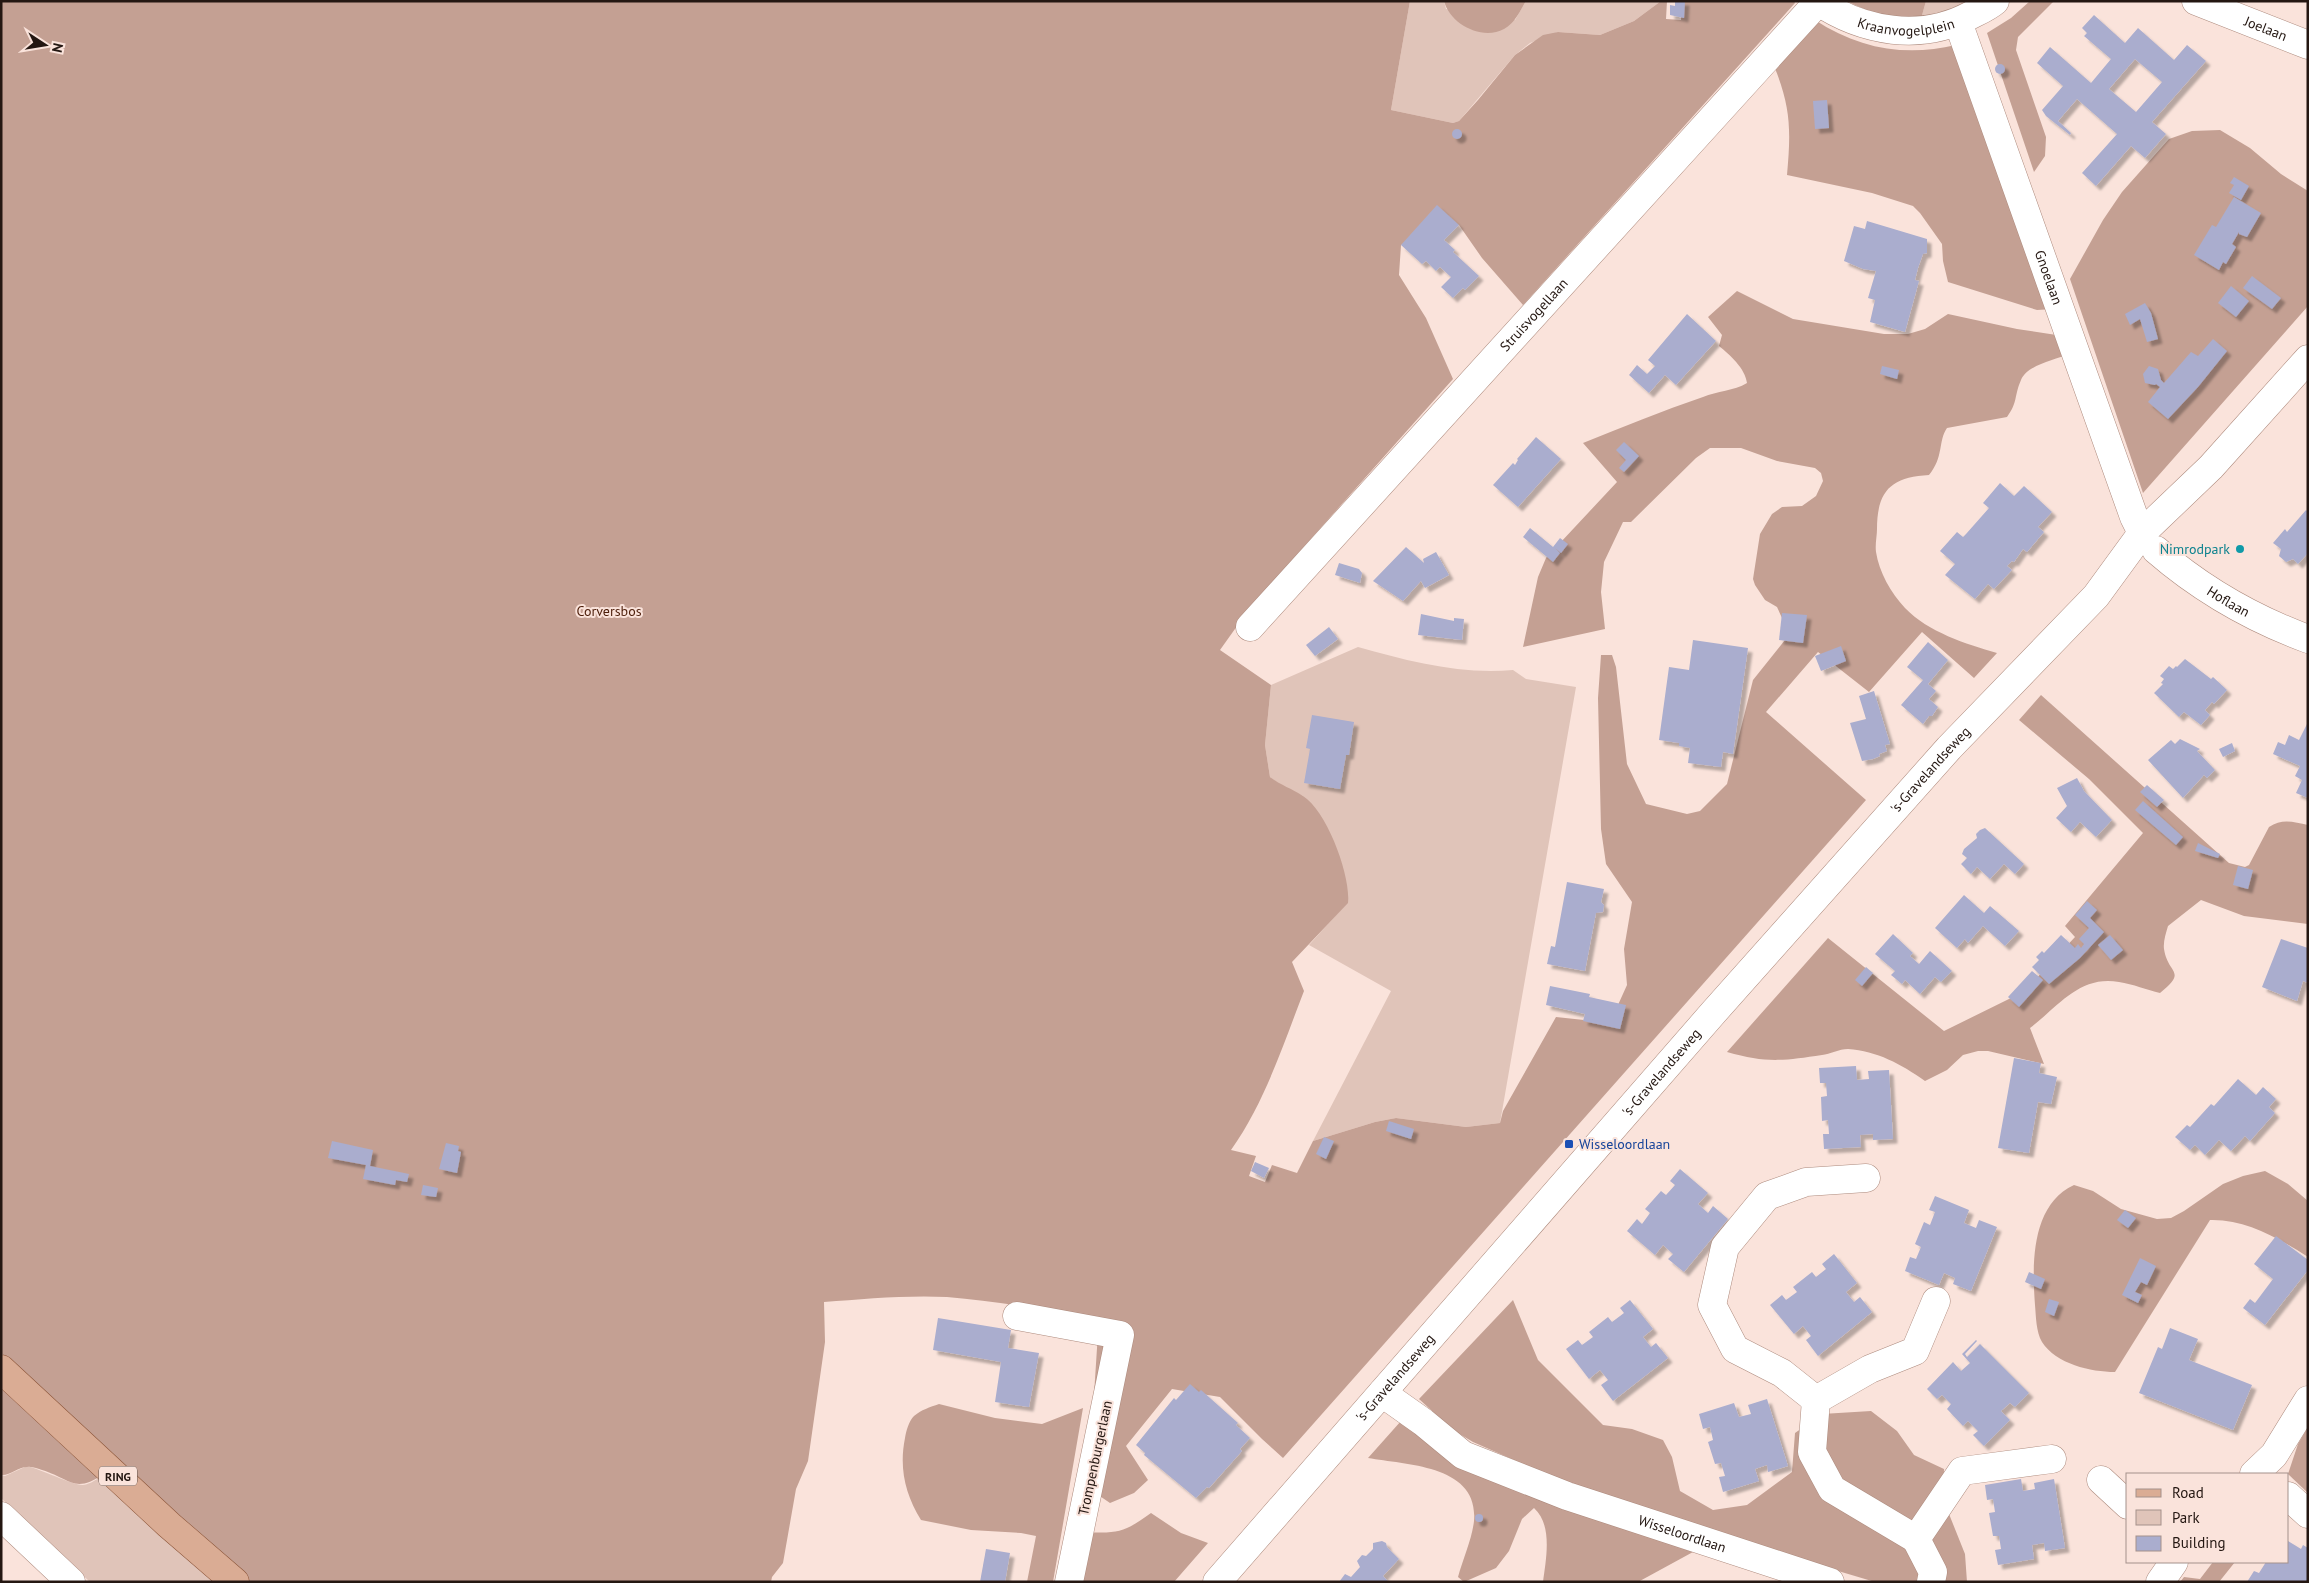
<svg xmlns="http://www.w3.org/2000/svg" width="2309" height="1583" viewBox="0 0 2309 1583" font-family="'PT Sans',sans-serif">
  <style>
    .green { fill: #e0c4b9 }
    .forest { fill: #c4a093 }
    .building { fill: #aaadce; fill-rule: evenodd; filter: url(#shadow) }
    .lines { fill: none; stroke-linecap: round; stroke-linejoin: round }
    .minor-casing { stroke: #ad8a7d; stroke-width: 29 }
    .major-casing { stroke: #8a5438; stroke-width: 29 }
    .minor { stroke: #fff; stroke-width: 28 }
    .major { stroke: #daac94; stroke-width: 28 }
    .culture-dot { fill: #0f9aa8; stroke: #fae3db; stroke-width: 2 }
    .transit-dot { fill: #1a4fb4; stroke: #fae3db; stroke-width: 2 }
    .labels { text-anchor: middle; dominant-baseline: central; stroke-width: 4; stroke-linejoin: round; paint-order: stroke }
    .shield { fill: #fae3db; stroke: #64544e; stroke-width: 1 }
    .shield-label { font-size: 12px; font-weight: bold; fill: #241712 }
    .street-label { font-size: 14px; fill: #241712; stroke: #fae3db }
    .culture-label { font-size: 14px; fill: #0d838f; stroke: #fae3db; text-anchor: end }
    .park-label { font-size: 14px; fill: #4d1e0a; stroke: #fae3db }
    .transit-label { font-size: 14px; fill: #164399; stroke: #fae3db; text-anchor: start }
  </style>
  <defs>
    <filter id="shadow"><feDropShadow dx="4.5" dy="4.5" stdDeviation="1" flood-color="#0004"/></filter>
  </defs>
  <rect width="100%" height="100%" fill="#fae3db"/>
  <g class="green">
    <path d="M1410,1H1444L1446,9L1515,20L1526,1H1661L1634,21L1600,35L1558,32L1530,43L1515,55L1459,121L1453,123L1391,110Z"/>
    <path d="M1926,1H1980L1921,19Z"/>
    <path d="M1358,647C1408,661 1461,675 1513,670L1526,679L1576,687L1500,1123L1466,1127L1396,1118L1375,1122L1313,1141L1391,991L1309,945L1347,903L1303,796L1283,787L1270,777L1265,745L1271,685Z"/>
    <path d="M27,1466C40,1469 75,1486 83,1485C91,1484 97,1479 104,1474L215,1582H90L1,1498V1475L5,1476Z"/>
  </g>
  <g class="forest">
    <path d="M1,1H1410L1391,110L1453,123L1459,121L1478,100L1515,55L1543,35L1558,32L1600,35L1634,21L1661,1H1667L1666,19L1681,20L1682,1H1794L1795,3L1523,305L1482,258L1459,225L1401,245L1399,275L1426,318L1453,379L1252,605L1220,650L1271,685L1265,745L1270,777C1282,786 1291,788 1303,796C1327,811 1351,876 1348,903L1292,962L1304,991C1283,1045 1265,1102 1231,1150L1256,1156L1249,1176L1265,1182L1272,1165L1297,1173L1313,1141L1375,1122L1396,1118L1466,1127L1500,1123L1503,1111L1556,1017L1584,1020L1613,1016L1627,985L1624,949L1632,902L1606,864L1601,829L1598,698L1601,655H1612L1616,667L1627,764L1646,804L1687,814L1700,811L1727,784L1753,680L1785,640L1787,629L1777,607L1765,600L1755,585L1753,579L1760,534L1772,514L1782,507L1802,506L1816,496L1823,481L1821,473L1815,468L1777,461L1741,448H1710L1696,458L1631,522H1623L1604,562L1601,592L1605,629L1523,647L1538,577L1546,558L1617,482L1583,443C1623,427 1662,411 1703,397C1717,391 1734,391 1747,383C1745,368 1730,355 1719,346L1722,335L1708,317L1737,291L1793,319L1884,334H1908L1925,329L1948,314L2017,329L2063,336L2069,354C2055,360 2027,365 2021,380C2014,396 2018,402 2007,417L1947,428C1938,441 1944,457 1929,475C1891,477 1877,491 1877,529C1877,536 1875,544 1876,552C1879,572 1891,593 1905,608C1928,632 1966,644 1997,653L1974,678L1922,632L1869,692L1818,652L1766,712L1866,800L1283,1458L1262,1439L1220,1397L1172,1389L1126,1446L1148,1480L1134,1493L1110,1503L1088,1488L1099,1317C1048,1311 998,1301 947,1297C906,1295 864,1299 824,1302L825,1342L808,1461L796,1489L783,1563L772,1577L771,1582H249L222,1554L1,1353Z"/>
    <path d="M1444,1H1526C1520,11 1515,23 1504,29C1482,41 1450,24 1444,1Z"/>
    <path d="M1847,1H1926L1921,19C1894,18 1871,14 1847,1Z"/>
    <path d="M2030,1H2054L2018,37L2016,50L2046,137L2045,156L2034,172L1987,33L2011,18Z"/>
    <path d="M1815,20C1859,49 1906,57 1956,45L2054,309L2037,310L1948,282L1943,261L1942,244L1920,213L1913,206L1872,193L1787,175C1791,131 1791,107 1774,66Z"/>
    <path d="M2220,130L2250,148L2281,174L2308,191V306L2143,493L2070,279L2103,220L2122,192L2169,139L2192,131Z"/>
    <path d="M2041,695L2229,863L2245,867L2249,865L2269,827C2282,818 2294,822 2308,825V924L2244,916L2201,900L2168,926C2166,933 2163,942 2164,949C2168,975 2188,970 2160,993C2147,990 2133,984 2119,982C2079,975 2058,1007 2030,1028L2044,1064L1988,1051H1978L1963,1055L1947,1070L1925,1081C1901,1064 1877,1051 1848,1049C1839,1049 1830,1054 1822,1055C1783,1061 1765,1063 1727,1052L1828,938L1944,1031L2013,997L2035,980L2075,937L2065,926L2143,833L2089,779L2019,720Z"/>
    <path d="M2265,1171L2288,1184L2308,1201V1257C2278,1238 2246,1219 2210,1220L2115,1372C2091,1372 2056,1364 2042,1342C2036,1332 2036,1316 2035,1305C2032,1264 2031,1205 2074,1185L2093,1191L2121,1209L2157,1219L2171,1218L2184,1211L2223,1184L2243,1176Z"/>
    <path d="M1513,1300L1538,1360L1603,1425L1632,1429L1663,1440L1672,1457L1680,1491L1713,1510L1747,1505L1792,1472L1795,1433L1822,1414L1871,1411L1897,1431L1914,1455L1944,1469L1943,1499L1965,1554L1967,1582H1875L1748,1544L1583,1490L1473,1442L1453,1430L1419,1399Z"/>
    <path d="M1,1381L104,1474C74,1494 71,1479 42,1470C38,1469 32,1466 27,1467C18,1467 10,1476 1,1475Z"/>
    <path d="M939,1404L995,1418L1042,1424L1083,1408L1053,1582H1027L1036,1536L1021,1533L971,1530L921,1520C905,1494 899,1468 905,1438C906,1431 909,1421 914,1416C921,1410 930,1407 939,1404Z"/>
    <path d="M1401,1421L1579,1513L1693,1552L1638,1582H1543C1546,1559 1553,1525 1534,1508L1522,1519L1509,1551L1496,1568L1464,1582L1458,1577C1463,1559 1472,1539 1474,1521C1479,1465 1407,1465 1368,1458Z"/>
    <path d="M2308,1427V1493L2288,1474L2298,1444Z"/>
    <path d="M1151,1513L1181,1533L1208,1543L1174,1582H1078L1087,1532C1119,1534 1126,1531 1151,1513Z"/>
    <path d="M2213,1562H2235L2219,1582H2180L2184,1577L2200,1579Z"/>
  </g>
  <g class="building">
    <path d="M1675,1H1685L1684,18L1670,15V5L1675,6Z"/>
    <path d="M2094,15L2125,43L2138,28L2174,60L2187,45L2206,61L2152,122L2166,134L2145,158L2131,146L2096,186L2082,173L2117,134L2077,99L2058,121L2071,133L2070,135L2046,116L2042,110L2063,86L2037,63L2050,47L2091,83L2111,59L2084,36L2087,33L2082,28ZM2135,59L2162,82L2136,112L2109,89Z"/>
    <circle cx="2000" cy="69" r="5"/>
    <path d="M1827,100L1829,128L1815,129L1813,101Z"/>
    <circle cx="1457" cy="134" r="5"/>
    <path d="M2234,177L2249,186L2241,200L2229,193L2234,185L2230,183Z"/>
    <path d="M2234,197L2261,213L2247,237L2239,234V232L2232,244L2236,247L2226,264L2223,262L2219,270L2194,255L2212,225L2216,227Z"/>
    <path d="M1437,205L1459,225L1444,240L1455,250L1453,252L1479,276L1465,290L1463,288L1453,298L1441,287L1451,277L1440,267L1436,271L1426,261L1422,264L1401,245Z"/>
    <path d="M1867,221L1927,239V253L1923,254L1918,268L1915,280L1919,281L1905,332L1870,322L1875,300L1868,298L1876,271L1863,269L1844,261L1854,226L1865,229Z"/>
    <path d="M2252,276L2281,298L2272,309L2243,288Z"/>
    <path d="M2231,286L2249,301L2236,317L2218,303Z"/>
    <path d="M2145,303L2151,313L2158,339L2147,342L2140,319L2130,325L2125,314Z"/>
    <path d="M1687,314L1716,341L1676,385L1665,375L1649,393L1629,375L1637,365L1647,374L1655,366L1648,360Z"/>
    <path d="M2213,339L2227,351L2198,387L2168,419L2148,402L2160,387L2156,384L2155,385L2145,383L2143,374L2149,366L2158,369L2161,380L2164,383L2191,352L2198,356Z"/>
    <path d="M1882,366L1899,370L1897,379L1880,374Z"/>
    <path d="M1536,437L1561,459L1518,507L1493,485L1513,463L1515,465L1518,460L1517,459Z"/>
    <path d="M1624,442L1639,456L1624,472L1619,468L1626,460L1616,450Z"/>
    <path d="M2000,483L2014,496L2024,486L2052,512L2038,527L2044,532L2027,552L2023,549L2014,562L2012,561L2007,566L2012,570L1994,589L1988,584L1975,599L1945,575L1955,564L1940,551L1957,532L1963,537L1966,534L1989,508L1983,503Z"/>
    <path d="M2306,510L2308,512V553L2298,564L2293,559L2286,562L2279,556L2281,549L2273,543L2285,529L2287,532Z"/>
    <path d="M1530,528L1553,547L1560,538L1568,544L1561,553L1555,548L1560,553L1553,562L1523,537Z"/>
    <path d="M1406,547L1424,563L1423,559L1436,552L1449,575L1425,588L1421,581L1403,601L1373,581Z"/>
    <path d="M1339,563L1359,569L1362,573L1360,583L1335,575Z"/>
    <path d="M1782,613L1807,615L1803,643L1779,640Z"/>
    <path d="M1421,614L1454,621V618L1464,619L1462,640L1418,635Z"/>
    <path d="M1329,627L1338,639L1315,656L1306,645Z"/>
    <path d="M1693,640L1748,648L1733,754L1723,752L1721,767L1688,763L1690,748L1679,746V743L1659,740L1669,667L1689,670Z"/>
    <path d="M1928,642L1948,660L1928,684L1936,691L1929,699L1938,707L1932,716H1929L1923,724L1901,705L1923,680L1907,667Z"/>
    <path d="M1841,646L1846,661L1821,671L1815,656Z"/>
    <path d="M2185,659L2211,679L2213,677L2227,690L2214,704L2212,702L2205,710L2210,715L2201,725L2184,712L2179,717L2154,693L2163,684L2161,683L2164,679L2160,676L2169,666L2173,669L2176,666L2177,667Z"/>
    <path d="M1874,691L1890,744L1885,745L1887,751L1879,754L1880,756L1873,759L1862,761L1850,723L1866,719L1859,696Z"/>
    <path d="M1312,715L1354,722L1349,755H1346L1340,789L1304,783L1310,749L1306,748Z"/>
    <path d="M2308,722V798L2296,793L2302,780L2295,776L2300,766L2273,754L2278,742L2285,745L2289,735L2299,740Z"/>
    <path d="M2180,739L2200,749L2197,751L2215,770L2207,778L2204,775L2183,798L2148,760L2171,740L2175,744Z"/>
    <path d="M2232,743L2235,751L2223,757L2219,749Z"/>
    <path d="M2077,778L2084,791L2112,820L2096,837L2080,822L2071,832L2056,818L2067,806L2057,788Z"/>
    <path d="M2147,785L2164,800L2157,807L2140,792Z"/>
    <path d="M2143,801L2183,837L2176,845L2135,810Z"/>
    <path d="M1985,828L2024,864L2015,874L2004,864L1990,879L1977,867L1971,874L1961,864L1967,858L1962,854L1964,849L1977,838L1976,834L1980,830Z"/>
    <path d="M2198,843L2220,854L2218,858L2195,851Z"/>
    <path d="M2238,866L2253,870L2248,889L2233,885Z"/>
    <path d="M1567,882L1604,889L1601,902L1604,905L1603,912L1596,913L1585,971L1547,964L1551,946L1555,947Z"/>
    <path d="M1964,895L1984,913L1990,906L2019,931L2005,946L1983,926L1968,943L1965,939L1957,948L1935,928Z"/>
    <path d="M2087,901L2097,910L2090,918L2104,932L2080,958L2049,984L2032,967L2039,960L2036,957L2042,951L2044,953L2061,935L2075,948L2078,944L2081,948L2084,944L2079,939L2089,928L2075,915Z"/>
    <path d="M1893,934L1913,953L1910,956L1919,964L1930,951L1952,971L1941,982L1935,977L1920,994L1905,980L1902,984L1891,975L1895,971L1875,954Z"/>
    <path d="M2110,935L2123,950L2111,960L2098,945Z"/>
    <path d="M2281,939L2308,948V983L2303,981L2297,1001L2262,987Z"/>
    <path d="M1866,967L1873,973L1862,986L1855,980Z"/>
    <path d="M2032,971L2043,980L2019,1007L2008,997Z"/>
    <path d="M1550,986L1590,994L1589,997L1626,1005L1620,1029L1583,1021L1585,1014L1546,1005Z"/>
    <path d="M2014,1058L2041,1063L2039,1073L2057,1077L2051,1104L2038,1102L2029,1153L1998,1148Z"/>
    <path d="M1856,1066L1857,1080L1869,1079L1868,1071L1889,1070L1893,1139L1873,1140V1134L1860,1135L1861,1147L1824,1149L1823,1134H1829L1828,1120L1822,1121L1821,1097L1827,1096L1826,1083H1820L1819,1068Z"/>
    <path d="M2238,1079L2256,1095L2263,1087L2276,1099L2269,1107L2275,1113L2250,1141L2245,1136L2231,1151L2219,1140L2205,1155L2195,1145L2190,1150L2175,1137L2187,1125L2190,1127L2211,1104L2214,1106Z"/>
    <path d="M1389,1121L1414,1129L1411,1139L1386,1131Z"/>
    <path d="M1324,1137L1334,1141L1326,1159L1316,1154Z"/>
    <path d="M332,1141L373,1150L370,1166L409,1174L407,1182L396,1180L395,1185L363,1179L366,1165L328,1158Z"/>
    <path d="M446,1143L459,1146L458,1151L461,1152L457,1173L439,1169Z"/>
    <path d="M1255,1162L1269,1168L1264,1178L1251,1171Z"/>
    <path d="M1680,1169L1708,1193L1698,1204L1708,1213L1713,1206L1728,1219L1684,1272L1668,1259L1673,1254L1663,1245L1655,1255L1627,1231L1637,1219L1642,1224L1650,1213L1645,1209L1661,1191L1666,1195L1675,1185L1670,1181Z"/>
    <path d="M423,1185L438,1188L436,1197L421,1195Z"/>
    <path d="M1935,1196L1969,1210L1964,1223L1976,1228L1979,1220L1997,1227L1971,1291L1953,1284L1955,1278L1944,1273L1939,1285L1905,1271L1910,1257L1916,1259L1921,1247L1915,1244L1924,1222L1930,1225L1935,1212L1929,1210Z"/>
    <path d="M2125,1210L2136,1218L2128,1228L2117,1220Z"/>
    <path d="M2276,1236L2308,1260V1270L2265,1325L2243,1308L2250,1299L2255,1303L2273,1279L2254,1264Z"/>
    <path d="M1834,1254L1857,1283L1846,1292L1854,1302L1860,1297L1872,1312L1818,1356L1806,1340L1811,1336L1803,1326L1794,1334L1770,1305L1782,1295L1786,1300L1797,1292L1793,1287L1812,1272L1816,1277L1826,1269L1822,1264Z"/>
    <path d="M2140,1258L2156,1266L2147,1285L2141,1282L2135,1292L2142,1295L2138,1303L2122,1295Z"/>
    <path d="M2029,1272L2045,1279L2041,1289L2025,1282Z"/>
    <path d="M2049,1299L2059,1302L2054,1316L2045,1312Z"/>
    <path d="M1630,1300L1653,1329L1643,1337L1651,1347L1656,1343L1668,1358L1613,1401L1601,1385L1608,1380L1600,1370L1589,1379L1566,1349L1578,1340L1582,1345L1593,1337L1589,1332L1608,1317L1612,1322L1624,1313L1620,1308Z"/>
    <path d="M938,1318L1011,1330L1008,1348L1039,1353L1029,1407L995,1402L1001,1362L933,1350Z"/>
    <path d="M2170,1328L2198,1339L2189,1360L2252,1385L2233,1430L2139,1393L2158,1347L2162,1349Z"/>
    <path d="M1976,1340L1977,1341L1965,1354L1967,1357L1980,1344L2029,1393L2015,1407L2010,1403L2001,1411L2010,1420L1984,1446L1973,1435L1978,1431L1968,1421L1963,1426L1947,1409L1951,1404L1942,1395L1937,1399L1927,1389L1953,1362L1961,1371L1970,1363L1962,1354Z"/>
    <path d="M1190,1384L1199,1392L1201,1390L1238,1423L1236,1425L1250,1438L1240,1449L1242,1451L1209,1488L1207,1487L1196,1498L1144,1455L1145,1453L1136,1445L1174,1398L1176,1400Z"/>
    <path d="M1767,1399L1788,1466L1768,1472L1767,1465L1755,1469L1759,1481L1723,1492L1719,1477L1725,1476L1721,1463L1715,1464L1708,1442L1713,1440L1710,1427L1703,1429L1699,1414L1734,1403L1739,1417L1751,1414L1748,1405Z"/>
    <path d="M2021,1479L2023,1491L2035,1489L2034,1483L2054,1479L2065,1548L2045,1551L2044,1543L2032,1545L2034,1559L1998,1565L1995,1550L2001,1549L1999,1536H1993L1989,1513L1995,1512L1993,1499L1987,1500L1985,1485Z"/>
    <circle cx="1479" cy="1518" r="4"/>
    <path d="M1382,1541L1386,1543L1387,1547L1399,1559L1383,1576L1389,1582H1339L1345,1574L1351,1577L1360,1567L1357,1561L1362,1555L1366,1556L1373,1549V1543Z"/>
    <path d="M2288,1541L2301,1549L2303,1545L2308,1548V1582H2247L2254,1571L2259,1573L2266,1562H2288Z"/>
    <path d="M986,1549L1010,1553L1005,1582H980Z"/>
  </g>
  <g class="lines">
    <defs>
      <g id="minor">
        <path id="s1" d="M1817,1C1863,32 1921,42 1971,15C1979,11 1988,7 1995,1"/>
        <path id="s2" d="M2196,1L2308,45"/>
        <path id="s3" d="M1958,22L2134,517L2142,533"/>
        <path id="s4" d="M2156,550C2201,589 2251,618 2308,639"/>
        <path id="s5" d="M1250,627L1818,2"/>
        <path d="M1017,1316L1120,1335L1069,1582"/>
        <path id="s6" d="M1382,1393L1423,1422L1463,1455L1567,1496L1830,1582"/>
        <path d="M1816,1400L1782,1373L1735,1349L1712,1305L1725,1247L1767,1196L1806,1182L1866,1178"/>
        <path d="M2254,1474L2274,1455L2308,1400"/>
        <path d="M2101,1480L2128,1505"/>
        <path d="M2288,1496L2308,1514"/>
        <path d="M1,1516L71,1582"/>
        <path d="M1916,1539L1832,1489L1812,1452L1816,1400L1870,1369L1915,1351L1936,1301"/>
        <path id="s7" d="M1217,1582L1713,1013L1949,748L2096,596L2142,533L2211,467L2308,359"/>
        <path d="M1931,1582L1933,1572L1916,1539L1962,1471L2052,1459"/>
        <path d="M2160,1582L2174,1562"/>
      </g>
      <path id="major" d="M1,1369L169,1525L235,1582"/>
    </defs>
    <use href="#minor" class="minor-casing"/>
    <use href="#major" class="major-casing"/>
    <use href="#minor" class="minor"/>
    <use href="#major" class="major"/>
  </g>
  <circle class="culture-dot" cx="2240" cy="549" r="5"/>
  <rect class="transit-dot" x="1564" y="1139" width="10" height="10" rx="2.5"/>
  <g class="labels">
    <rect class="shield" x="99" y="1466.5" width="38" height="19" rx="4"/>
    <g class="shield-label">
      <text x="118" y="1476">RING</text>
    </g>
    <g class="street-label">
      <text stroke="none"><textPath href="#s1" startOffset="95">Kraanvogelplein</textPath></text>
      <text stroke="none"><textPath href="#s2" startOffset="75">Joelaan</textPath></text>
      <text stroke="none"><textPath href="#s3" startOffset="271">Gnoelaan</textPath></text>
      <text stroke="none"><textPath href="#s5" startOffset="422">Struisvogellaan</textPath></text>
      <text stroke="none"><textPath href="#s4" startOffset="89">Hoflaan</textPath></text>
      <text stroke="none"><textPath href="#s7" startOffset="1081">'s-Gravelandseweg</textPath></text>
      <text stroke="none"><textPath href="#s7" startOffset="676">'s-Gravelandseweg</textPath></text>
      <text stroke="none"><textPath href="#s7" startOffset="271">'s-Gravelandseweg</textPath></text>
      <text transform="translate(1095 1458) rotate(-78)">Trompenburgerlaan</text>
      <text stroke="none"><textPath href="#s6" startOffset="335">Wisseloordlaan</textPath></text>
    </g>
    <g class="culture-label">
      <text x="2230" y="549">Nimrodpark</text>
    </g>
    <g class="park-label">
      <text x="609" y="611">Corversbos</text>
    </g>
    <g class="transit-label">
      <text x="1579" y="1144">Wisseloordlaan</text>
    </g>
  </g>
  <rect width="2309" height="1583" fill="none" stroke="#241712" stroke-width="5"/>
  <rect x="2126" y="1473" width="162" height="90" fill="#fae3db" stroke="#a4918b"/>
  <rect x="2136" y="1489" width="25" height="8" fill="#daac94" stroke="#a4918b"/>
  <text x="2172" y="1498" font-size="15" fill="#241712">Road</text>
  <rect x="2136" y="1510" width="25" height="15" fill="#e0c4b9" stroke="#a4918b"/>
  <text x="2172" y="1523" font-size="15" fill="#241712">Park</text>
  <rect x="2136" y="1536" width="25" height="15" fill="#aaadce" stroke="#a4918b"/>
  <text x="2172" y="1548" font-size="15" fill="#241712">Building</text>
  <g transform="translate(45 45) rotate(102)" stroke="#fae3db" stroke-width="4" paint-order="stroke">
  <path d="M0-4L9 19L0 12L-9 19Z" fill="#241712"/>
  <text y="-8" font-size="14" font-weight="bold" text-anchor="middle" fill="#241712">N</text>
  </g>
</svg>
